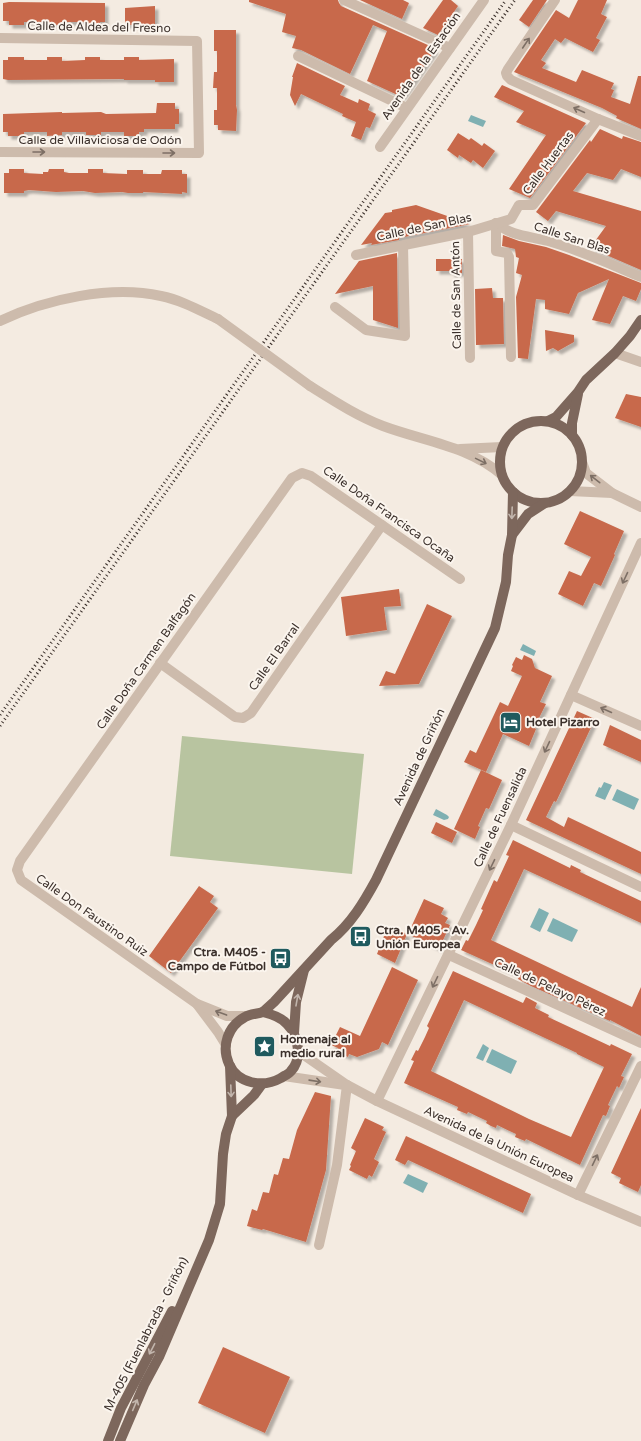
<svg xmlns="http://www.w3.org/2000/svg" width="641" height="1441" viewBox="0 0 641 1441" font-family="'Varela Round',sans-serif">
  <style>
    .green { fill: #b8c4a0 }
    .water { fill: #7fb0b2 }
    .building { fill: #c8694b; fill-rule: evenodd; filter: url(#shadow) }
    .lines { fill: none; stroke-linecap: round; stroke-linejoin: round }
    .minor { stroke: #cdbbac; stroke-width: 10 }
    .major { stroke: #7d675c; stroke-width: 10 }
    .rail { stroke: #3b302b; stroke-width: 3; stroke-dasharray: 1 3; stroke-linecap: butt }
    .minor-bridge { stroke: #cdbbac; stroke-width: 10 }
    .oneway { stroke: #7d6f65 }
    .oneway2 { stroke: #c2b5ac }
    .labels { text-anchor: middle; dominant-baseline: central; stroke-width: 4; stroke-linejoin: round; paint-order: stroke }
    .street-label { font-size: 12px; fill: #3b302b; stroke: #fbf5ee }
    .poi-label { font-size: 12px; font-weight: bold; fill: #3b302b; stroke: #fbf5ee; text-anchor: start }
  </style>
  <defs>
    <filter id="shadow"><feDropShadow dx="3.5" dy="3.5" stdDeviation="1" flood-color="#0004"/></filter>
  </defs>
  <rect width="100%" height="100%" fill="#f4ebe1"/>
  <path class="green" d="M182,736L364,754L352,874L170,856Z"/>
  <g class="water">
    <path d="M471,115L486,121L483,127L468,121Z"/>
    <path d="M523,644L536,651L534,656L520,650Z"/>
    <path d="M604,782L612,785L605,800L595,796L599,787L601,788Z"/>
    <path d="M617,789L639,799L634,810L612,800Z"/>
    <path d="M436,809L447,815L449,817L448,819L444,820L433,815Z"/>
    <path d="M539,908L549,913L540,932L530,927Z"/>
    <path d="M553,918L578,930L572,942L547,931Z"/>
    <path d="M483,1044L489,1048L483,1061L476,1058Z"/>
    <path d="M492,1049L517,1061L511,1074L486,1062Z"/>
    <path d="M408,1174L428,1183L423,1193L403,1183Z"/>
  </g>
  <g class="building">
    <path d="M249,0H338L339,3L341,6L430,46L435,50L402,97L367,81L387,31L373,25L350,74L301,50L292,48L296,36L282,32L286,14L249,2Z"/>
    <path d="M360,0H403L409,3L402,19Z"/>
    <path d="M443,0H451L458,6L438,35L423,28Z"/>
    <path d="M533,0H547L529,27L519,20Z"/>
    <path d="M578,0H607L601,14L607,17L596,38L600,40L593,52L565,38L561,43L555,39L541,60L546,63L542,68L576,82L582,70L614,83L611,89L614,90L611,97L630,104L638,76H641V129L616,118L617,116L602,108L514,72L556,10L569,18Z"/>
    <path d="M9,2L105,3V22H100V25H84V22H62V25H47V22H24V25H9V21H3V3Z"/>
    <path d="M155,6V25H125V8Z"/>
    <path d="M214,30H236V105L237,110L236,131L218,130V125H214V110H217V88H213L214,72H217V51H214Z"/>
    <path d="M8,57H24V60H47V57H62V61L85,60V57H100V60H124V57H139V60L174,59V82H155V80H124V79L8,80L3,79V60H8Z"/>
    <path d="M297,63L345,86L340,95L358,103L359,99L370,104L368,110L376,114L370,128L366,127L361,140L351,136L356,122L342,116L343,114L301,94L295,106L290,95L293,77H292Z"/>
    <path d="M502,85L586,123L530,198L509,189L546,135L516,122L524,111L494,97Z"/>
    <path d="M157,103H175V109H179V124H175V129H144V132H139V136H124V132H101V135H86V132H62V135L47,136V132H24V136H8V132H3V114L62,112V113L101,112L106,114L156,113Z"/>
    <path d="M600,129L622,139L623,136L641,142V177L621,169L613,180L587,173L573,191L641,211V270L590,248L606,226L556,211L548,221L536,212L590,140L591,142Z"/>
    <path d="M458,133L469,140L471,138L482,146L484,143L495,151L483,168L473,160L471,163L459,155L458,158L447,150Z"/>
    <path d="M9,169H24V173L43,174V172H48L49,169H64V172L69,173H88V169H103V173L127,174V170H143V174H161L162,170H182V174H187V193L182,192V194L143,192V193H128L122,192L95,193L83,191L56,192L29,190L24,191V193H4V173H9Z"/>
    <path d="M416,205L470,224L399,238V240L371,245L372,243L361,245L385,213L392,212V210Z"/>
    <path d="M503,235L519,241L546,247L569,255L641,283V289L636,301L623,296L610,324L592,320L609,279L578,293L569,314L545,309V300L536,299L528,359L518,358L516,297L522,275L516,273L519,258L516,257L515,249L502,246Z"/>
    <path d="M397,253L398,328L373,320V286L335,294L359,261Z"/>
    <path d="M436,259H462V273L451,274V271H436Z"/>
    <path d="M492,288L493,298H503L504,344L476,345L475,289Z"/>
    <path d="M545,330L574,335V342L558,351L553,348L546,351Z"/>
    <path d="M626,394L641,397V427L615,418Z"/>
    <path d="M580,511L624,531L614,554L615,555L601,586L594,583L583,606L558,594L569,571L581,576L591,557L564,544Z"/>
    <path d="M399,589L401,606L384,607L387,630L346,636L341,597Z"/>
    <path d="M427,604L452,616L419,684L379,686L386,671L395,674Z"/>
    <path d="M524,655L532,659L535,668L552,676L540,702L546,704L534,728L536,729L529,746L503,734L486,772L464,762L470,750L476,753L500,702L508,706L522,676L511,671L513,666L512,665L516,657L522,660Z"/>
    <path d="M577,711L595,719L556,802L554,801L546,817L564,827L568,817L641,852V874L526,820Z"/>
    <path d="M610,725L641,740V762L603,745Z"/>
    <path d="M481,770L502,780L489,809L486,808L478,826L480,827L475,839L454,829Z"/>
    <path d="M436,822L457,832L452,843L431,833Z"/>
    <path d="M513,840L570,868L571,865L581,870L580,872L641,901V923L524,869L491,940L632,1007L641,987V1036L610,1020V1021L531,986L518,979L519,976L461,950L466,940L468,941L476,925L483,910L481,909L494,880L497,882L509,856L506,855Z"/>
    <path d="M199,886L214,896L210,902L218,908L171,973L149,956Z"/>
    <path d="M424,899L444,908L441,914L448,918L445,923L450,925L439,949L408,934Z"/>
    <path d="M394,928L407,934L395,963L377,954L384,936H385L388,931L392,933Z"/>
    <path d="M392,967L418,980L388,1045L382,1042L379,1049L357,1057L349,1054L348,1057L337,1052L338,1048L331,1045L340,1027L360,1036Z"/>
    <path d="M453,971L523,1003L526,997L537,1003L535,1008L549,1015L548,1017L610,1046L611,1044L632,1054L621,1076L624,1077L619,1088L617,1086L608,1105L610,1106L606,1116L603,1115L580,1165L526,1139L525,1141L515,1137L516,1134L497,1125L496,1128L491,1126L486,1123L487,1121L468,1112L467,1114L457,1110L458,1107L404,1083L414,1061L411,1060L416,1050L418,1051L425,1037L429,1028L427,1026ZM464,1000L577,1053V1054L604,1067L571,1137L529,1119L431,1071Z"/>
    <path d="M315,1092L331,1096L326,1170L306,1242L263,1229L262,1230L247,1226L252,1209L257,1211L263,1192L269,1193L274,1174L278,1175L283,1158L289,1159L297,1130Z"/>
    <path d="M641,1108V1185L638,1192L619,1183L621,1178L611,1173Z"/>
    <path d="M365,1118L384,1127L382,1130L386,1132L374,1159L379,1162L372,1177L369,1175L367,1179L349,1170L351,1166L350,1165L356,1151L351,1148Z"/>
    <path d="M406,1136L531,1194L523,1213L408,1160L405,1165L395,1160Z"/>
    <path d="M223,1347L290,1377L265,1433L198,1403Z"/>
  </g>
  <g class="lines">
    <g class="minor">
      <path d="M344,0L450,48"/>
      <path d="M555,0L508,69L506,73L507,76L511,80L598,119L641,136"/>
      <path d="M0,38L197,41L199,153L0,152"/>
      <path d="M298,56L407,108"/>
      <path d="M380,147L484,0"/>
      <path d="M496,223C511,236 529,236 548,241C580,250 610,264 641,277"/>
      <path d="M496,223V251L507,253L509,257L511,357"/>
      <path d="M468,232L470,358"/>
      <path d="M356,255L468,232L511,219L519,205H533L598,119"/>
      <path d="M335,307L366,330L405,336L403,246"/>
      <path d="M0,321C46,299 111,285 161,296C181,300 199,310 218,319"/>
      <path d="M615,353L641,362"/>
      <path d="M310,386C334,401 357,416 383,426C423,441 469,446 502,475"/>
      <path d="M460,449L502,447"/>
      <path d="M582,462L586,473L612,493L641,507"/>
      <path d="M570,491L612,493"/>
      <path d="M160,663L235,717L243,718L251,713L382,525"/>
      <path d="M571,695L641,726"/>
      <path d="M511,825L641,887"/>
      <path d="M449,955L641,1043"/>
      <path d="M197,1004L218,1032L226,1045"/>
      <path d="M246,1016H227L197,1004L21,880L17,870L20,861L292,478L302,473L311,476L460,579"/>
      <path d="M298,1051L347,1085L377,1101L578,1195L641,1222"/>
      <path d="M284,1076L345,1085"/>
      <path d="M377,1101L511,825L641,543"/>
      <path d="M578,1195L641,1066"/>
      <path d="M319,1245L337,1165L347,1085"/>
    </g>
    <g class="major">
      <path d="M548,421L556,417L578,392L586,380L615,353L630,336L641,320"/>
      <circle cx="541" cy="462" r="41"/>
      <path d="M572,435V423L578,394"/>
      <path d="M512,535L528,514L545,503"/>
      <path d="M263,1012L274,1002L331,940C351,924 364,902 376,880L495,628L506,582L508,555L512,535L513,492"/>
      <path d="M263,1012C271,1014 281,1017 287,1024C298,1035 303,1058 291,1071C289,1074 284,1076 281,1078C263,1088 238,1084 229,1064C221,1046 228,1026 245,1017C250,1014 257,1014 263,1012Z"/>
      <path d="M294,1033L296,1002L304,970"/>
      <path d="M232,1116L254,1095L262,1084"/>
      <path d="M108,1441L121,1408L172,1311"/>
      <path d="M120,1441L144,1385L159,1357L209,1240L220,1204L223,1154L226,1134L232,1116L230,1066"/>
    </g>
    <g class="rail">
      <path d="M0,715L506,0"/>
      <path d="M0,726L515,0"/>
    </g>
    <path class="minor-bridge" d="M218,319L310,386"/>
  </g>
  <defs><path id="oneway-shaft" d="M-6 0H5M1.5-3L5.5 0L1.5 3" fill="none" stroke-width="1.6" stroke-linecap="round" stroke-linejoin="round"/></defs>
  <g class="oneway">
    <use href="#oneway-shaft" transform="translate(526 43) rotate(-56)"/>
    <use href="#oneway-shaft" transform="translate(579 110) rotate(-156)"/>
    <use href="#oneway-shaft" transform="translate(39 152)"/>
    <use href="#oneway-shaft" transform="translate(169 153)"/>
    <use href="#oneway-shaft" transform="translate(481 461) rotate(26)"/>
    <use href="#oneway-shaft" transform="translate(595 479) rotate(-142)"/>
    <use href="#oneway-shaft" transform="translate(625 578) rotate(115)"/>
    <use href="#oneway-shaft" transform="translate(606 710) rotate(-156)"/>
    <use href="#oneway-shaft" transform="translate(547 747) rotate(115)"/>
    <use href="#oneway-shaft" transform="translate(492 865) rotate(116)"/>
    <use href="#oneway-shaft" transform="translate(435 982) rotate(116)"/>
    <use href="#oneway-shaft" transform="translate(221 1013) rotate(-160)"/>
    <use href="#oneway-shaft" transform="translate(315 1081) rotate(8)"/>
    <use href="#oneway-shaft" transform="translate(595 1160) rotate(-64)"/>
  </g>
  <g class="oneway2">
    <use href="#oneway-shaft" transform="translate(512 513) rotate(92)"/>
    <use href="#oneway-shaft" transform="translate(297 1000) rotate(-80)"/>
    <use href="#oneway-shaft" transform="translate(231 1091) rotate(88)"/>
    <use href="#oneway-shaft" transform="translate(152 1349) rotate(117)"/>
    <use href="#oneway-shaft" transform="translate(135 1405) rotate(-67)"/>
  </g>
  <defs>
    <symbol id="hotel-square" viewBox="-11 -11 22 22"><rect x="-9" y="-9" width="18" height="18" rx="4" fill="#1f5a5e" stroke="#fbf5ee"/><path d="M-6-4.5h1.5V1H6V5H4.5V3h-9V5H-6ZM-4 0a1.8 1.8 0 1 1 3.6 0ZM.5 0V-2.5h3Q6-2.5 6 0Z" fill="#fff"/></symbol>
    <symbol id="bus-square" viewBox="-11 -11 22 22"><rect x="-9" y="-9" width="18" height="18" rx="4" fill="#1f5a5e" stroke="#fbf5ee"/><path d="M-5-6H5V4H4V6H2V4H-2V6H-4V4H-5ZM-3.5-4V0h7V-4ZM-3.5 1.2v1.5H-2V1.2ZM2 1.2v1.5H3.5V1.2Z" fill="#fff"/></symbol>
    <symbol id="sight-square" viewBox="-11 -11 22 22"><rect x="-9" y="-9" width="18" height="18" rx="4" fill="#1f5a5e" stroke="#fbf5ee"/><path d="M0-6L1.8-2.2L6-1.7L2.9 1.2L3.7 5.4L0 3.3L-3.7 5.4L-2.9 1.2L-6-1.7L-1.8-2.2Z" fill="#fff"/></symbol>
  </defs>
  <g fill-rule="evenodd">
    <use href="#hotel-square" x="498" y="710" width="25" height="25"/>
    <use href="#bus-square" x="348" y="924" width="25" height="25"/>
    <use href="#bus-square" x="268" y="946" width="25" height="25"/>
    <use href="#sight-square" x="252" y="1034" width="25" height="25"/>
  </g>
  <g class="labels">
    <g class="street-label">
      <text transform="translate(99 27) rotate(1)">Calle de Aldea del Fresno</text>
      <text transform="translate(421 66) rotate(-55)">Avenida de la Estación</text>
      <text x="100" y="140">Calle de Villaviciosa de Odón</text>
      <text transform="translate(548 163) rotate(-53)">Calle Huertas</text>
      <text transform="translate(424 227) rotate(-12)">Calle de San Blas</text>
      <text transform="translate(572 238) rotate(18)">Calle San Blas</text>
      <text transform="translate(456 295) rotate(-91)">Calle de San Antón</text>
      <text transform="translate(389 514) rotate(35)">Calle Doña Francisca Ocaña</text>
      <text transform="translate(274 657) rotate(-55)">Calle El Barral</text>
      <text transform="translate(146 661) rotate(-55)">Calle Doña Carmen Balfagón</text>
      <text transform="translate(419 757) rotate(-65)">Avenida de Griñón</text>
      <text transform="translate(500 817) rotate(-65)">Calle de Fuensalida</text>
      <text transform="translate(92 915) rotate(35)">Calle Don Faustino Ruiz</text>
      <text transform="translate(550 987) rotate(25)">Calle de Pelayo Pérez</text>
      <text transform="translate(499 1144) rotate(25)">Avenida de la Unión Europea</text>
      <text transform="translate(146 1334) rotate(-63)">M-405 (Fuenlabrada - Griñón)</text>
    </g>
    <g class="poi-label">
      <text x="526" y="722">Hotel Pizarro</text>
      <text x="376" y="930">Ctra. M405 - Av.<tspan x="376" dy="14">Unión Europea</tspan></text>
      <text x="266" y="952" text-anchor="end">Ctra. M405 -<tspan x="266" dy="14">Campo de Fútbol</tspan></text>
      <text x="280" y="1039">Homenaje al<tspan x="280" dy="14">medio rural</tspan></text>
    </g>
  </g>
</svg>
